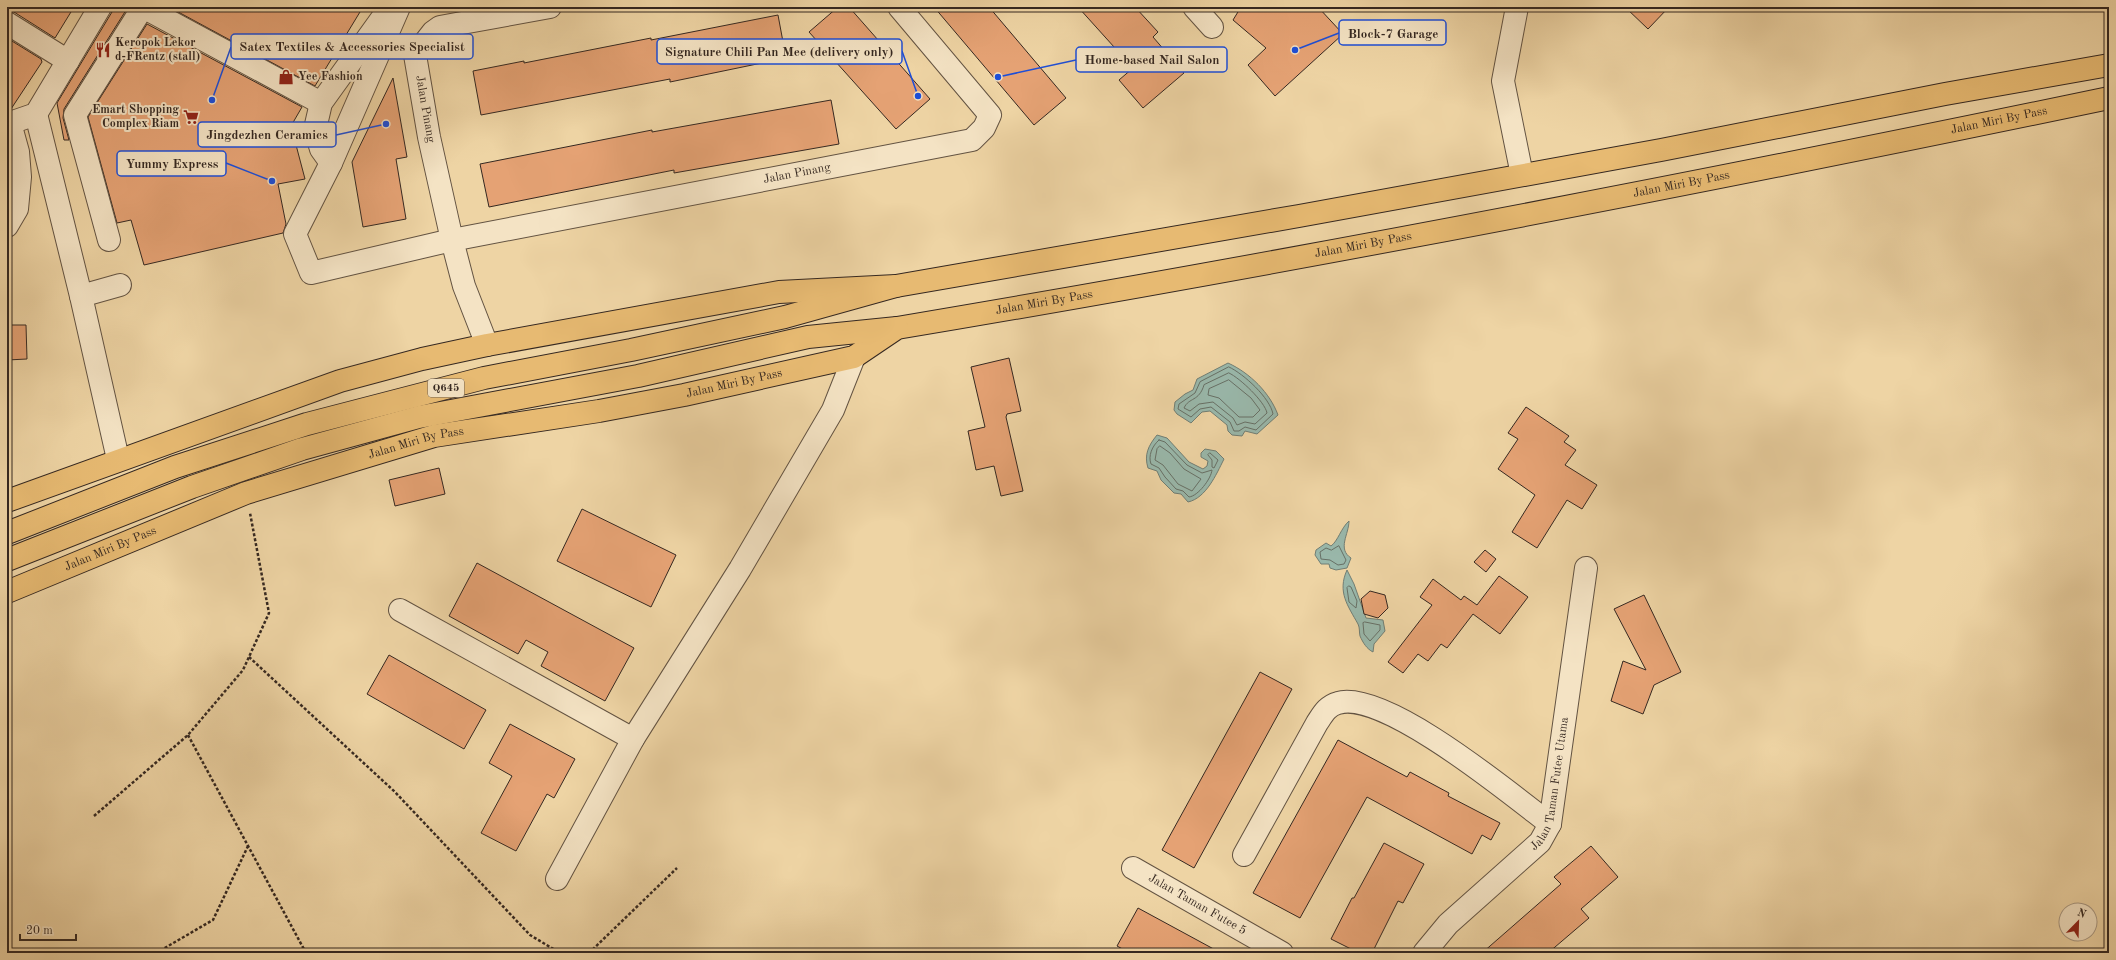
<svg xmlns="http://www.w3.org/2000/svg" width="2116" height="960" viewBox="0 0 2116 960" font-family="'Old Standard TT',serif">
  <style>
    .water { fill: #99b8ab; stroke: #717e74 }
    .lines { fill: none; stroke-linecap: round; stroke-linejoin: round }
    .shore { stroke: #677066; stroke-width: 1 }
    .building { fill: #e5a274; stroke: #352821 }
    .minor-casing { stroke: #635342; stroke-width: 24 }
    .major-casing { stroke: #352821; stroke-width: 24 }
    .highway-casing { stroke: #352821; stroke-width: 24 }
    .path { stroke: #352821; stroke-width: 2.5; stroke-dasharray: 3 2; stroke-linecap: butt }
    .minor { stroke: #f4e3c4; stroke-width: 22 }
    .major { stroke: #e7ba72; stroke-width: 22 }
    .highway { stroke: #e7ba72; stroke-width: 22 }
    .labels { text-anchor: middle; dominant-baseline: central; stroke-width: 4; stroke-linejoin: round; paint-order: stroke }
    .shield { fill: #f4e3c4; stroke: #6e6052; stroke-width: 1 }
    .shield-label { font-size: 11px; font-weight: bold; fill: #352821 }
    .poi-label { font-size: 12px; font-weight: bold; fill: #352821; stroke: #f4e3c4; text-anchor: start }
    .street-label { font-size: 12px; fill: #352821; stroke: #f4e3c4 }
    .leader { fill: none; stroke: #1d4ed8; stroke-width: 1.5 }
    .callout-dot { fill: #1d4ed8; stroke: #f4e3c4; stroke-width: 1.5 }
    .callout { fill: #f4e3c4; stroke: #1d4ed8; stroke-width: 1.5 }
    .callout-label { font-size: 13px; text-anchor: middle; font-weight: bold; fill: #352821 }
  </style>
  <rect width="100%" height="100%" fill="#eed4a4"/>
  <filter id="stains"><feTurbulence type="fractalNoise" baseFrequency=".005" numOctaves="4"/><feColorMatrix values="0 0 0 0 .2 0 0 0 0 .09 0 0 0 0 .02 0 0 0 .5 -.17"/></filter>
  <radialGradient id="worn" r=".72"><stop offset=".6" stop-color="#630" stop-opacity="0"/><stop offset="1" stop-color="#630" stop-opacity=".3"/></radialGradient>
  <g class="water">
    <path d="M1228,363C1250,373 1270,393 1278,415L1257,434L1245,431L1242,436L1232,435L1228,431L1227,425L1210,411L1202,412L1191,423L1177,414L1174,410L1175,402L1185,394L1193,390L1197,379Z"/>
    <path d="M1157,435L1167,438L1189,462L1203,469L1207,466L1208,461L1201,457V453L1205,449L1216,451L1224,459C1216,475 1206,498 1188,502L1181,494L1174,493L1161,480L1157,471L1148,468C1144,455 1148,446 1157,435Z"/>
    <path d="M1349,521C1349,534 1337,549 1351,558L1347,568L1336,570L1330,568L1329,564H1321L1315,555L1316,550L1326,543L1331,546C1338,541 1341,528 1349,521Z"/>
    <path d="M1347,570L1354,584L1366,618L1383,620L1385,631L1374,644L1373,652C1367,649 1363,643 1360,636C1359,632 1360,628 1358,624C1348,606 1337,592 1347,570Z"/>
  </g>
  <g class="lines">
    <g class="shore">
      <path d="M1229,367C1244,374 1270,398 1273,414L1256,430L1245,427L1239,431H1234L1230,422L1211,407L1200,409L1191,417L1178,409L1179,404L1195,393L1200,382Z"/>
      <path d="M1229,373C1240,378 1265,402 1267,413L1255,424L1245,422L1237,425L1233,418L1213,402L1199,404L1190,411L1184,408C1189,397 1199,402 1204,385Z"/>
      <path d="M1229,380L1251,398L1260,410L1253,417H1239L1219,398L1208,395L1209,389Z"/>
      <path d="M1159,440L1165,442L1187,465L1202,473L1212,470C1211,479 1198,496 1189,497L1183,491L1176,489L1165,477L1159,468L1151,464C1148,456 1152,446 1159,440Z"/>
      <path d="M1160,446L1170,453L1184,469L1201,479L1192,491L1178,484L1163,465L1155,460L1157,449Z"/>
      <path d="M1210,453L1218,460L1214,468L1212,467V460L1208,455Z"/>
      <path d="M1339,546L1346,560L1344,564L1338,565L1330,560L1321,559L1320,552L1326,548L1331,550Z"/>
      <path d="M1349,586L1351,587L1357,601L1356,608L1349,602L1347,588Z"/>
      <path d="M1365,622L1380,625V630L1370,641L1364,634L1363,623Z"/>
    </g>
  </g>
  <g class="building">
    <path d="M7,7H74L55,38L14,12L7,11Z"/>
    <path d="M115,7H128L64,109L63,118L69,140H64L57,103Z"/>
    <path d="M169,7H363L315,86Z"/>
    <path d="M838,7H849L930,99L896,129L809,32Z"/>
    <path d="M934,7H989L1066,98L1034,125Z"/>
    <path d="M1078,7H1135L1158,32L1153,37L1184,73L1143,108L1119,80L1133,68Z"/>
    <path d="M1241,7H1318L1343,34L1275,96L1248,65L1266,48L1233,20Z"/>
    <path d="M1625,7H1669L1648,29Z"/>
    <path d="M778,15L786,58L670,82V79L481,115L473,71L524,61V63L651,38V40Z"/>
    <path d="M147,24L302,107L291,126L305,179L278,184L286,224L283,233L144,265L131,220L117,223L88,117Z"/>
    <path d="M7,38L41,59L42,62L11,109H7Z"/>
    <path d="M393,78L407,157L396,159L406,219L363,227L352,162Z"/>
    <path d="M831,100L839,144L674,173V170L489,207L480,164L652,130V132Z"/>
    <path d="M7,325H26L27,359L7,360Z"/>
    <path d="M1009,358L1021,411L1007,414L1006,417L1023,491L1001,496L994,466L976,470L968,431L985,427L971,367Z"/>
    <path d="M1526,407L1569,436L1564,442L1576,450L1565,465L1597,485L1582,509L1567,500L1537,548L1512,532L1535,495L1498,469L1518,439L1508,433Z"/>
    <path d="M439,468L445,494L395,506L389,480Z"/>
    <path d="M582,509L676,555L651,607L557,561Z"/>
    <path d="M1485,550L1496,559L1486,572L1474,562Z"/>
    <path d="M477,563L634,648L605,701L541,666L548,652L526,640L518,654L449,616Z"/>
    <path d="M1499,576L1528,597L1500,634L1473,614L1447,648L1441,644L1428,661L1418,654L1403,673L1388,662L1432,605L1420,597L1433,579L1461,600L1464,596L1477,605Z"/>
    <path d="M1370,591L1385,595L1388,608L1378,618L1364,614L1361,599Z"/>
    <path d="M1644,595L1681,672L1654,685L1643,714L1611,701L1623,661L1646,670L1614,609Z"/>
    <path d="M389,655L486,710L464,749L367,694Z"/>
    <path d="M1260,672L1292,689L1194,868L1162,850Z"/>
    <path d="M510,724L575,759L554,798L547,794L516,851L481,833L512,776L489,763Z"/>
    <path d="M1338,740L1407,777L1410,772L1449,793L1448,796L1500,823L1491,840L1482,835L1472,854L1367,797L1300,918L1253,893Z"/>
    <path d="M1384,843L1424,864L1403,903L1398,901L1372,953H1359L1331,939L1352,898H1354Z"/>
    <path d="M1591,846L1618,877L1581,909L1589,918L1548,953H1482L1561,884L1554,877Z"/>
    <path d="M1138,908L1221,953H1130L1117,946Z"/>
  </g>
  <g class="lines">
    <defs>
      <g id="minor">
        <path id="s1" d="M399,7L331,163L295,234L311,273L452,240L972,140L984,128L990,115L899,7"/>
        <path d="M1194,7L1212,27"/>
        <path d="M1517,7L1503,81L1522,175"/>
        <path d="M7,23L68,61"/>
        <path d="M36,114L81,296L118,459"/>
        <path d="M7,121L10,123L36,114L100,7"/>
        <path d="M331,163L321,149L315,129L321,103L385,14"/>
        <path d="M7,226L17,209L20,177L18,152L10,123"/>
        <path d="M109,240L75,115L143,7L321,103"/>
        <path d="M81,296L120,285"/>
        <path d="M487,345L464,286L452,240L429,137L415,55L433,32L440,27L550,7"/>
        <path d="M400,610L633,739"/>
        <path d="M1244,855L1317,723C1323,714 1327,706 1338,703C1384,689 1512,795 1550,824"/>
        <path id="s2" d="M1133,868L1282,953"/>
        <path d="M557,879L633,739L740,569L833,410L854,357"/>
        <path id="s3" d="M1424,953L1448,924L1540,842L1550,824L1586,568"/>
      </g>
      <g id="major">
        <path d="M7,501L340,381L422,359L487,345L779,292L896,286L1299,216L1661,150L1945,94L2109,65"/>
        <path id="s4" d="M7,592L246,493L434,436L599,411L684,395L854,357L897,328C1302,260 1706,182 2109,98"/>
      </g>
      <g id="highway">
        <path d="M7,533L175,467L307,424L484,378L631,350L785,317L896,286"/>
        <path d="M7,560L192,487L302,449L419,417L638,376L808,337L897,328"/>
      </g>
    </defs>
    <use href="#minor" class="minor-casing"/>
    <use href="#major" class="major-casing"/>
    <use href="#highway" class="highway-casing"/>
    <g class="path">
      <path d="M249,657L395,792L530,935L560,953"/>
      <path d="M188,735L306,953"/>
      <path d="M94,816L188,735L243,670L269,613L250,513"/>
      <path d="M156,953L213,920L248,846"/>
      <path d="M589,953L677,868"/>
    </g>
    <use href="#minor" class="minor"/>
    <use href="#major" class="major"/>
    <use href="#highway" class="highway"/>
  </g>
  <defs>
    <symbol id="restaurant-bare" viewBox="-9 -9 18 18"><path d="M-5-6h1v4h1v-4h1v4h1v-4h1v5L-1.5 .5V6h-2V.5L-5-1ZM5-6V6H3V1.5H1.5Q1.5-4 5-6Z" fill="#8f2418" stroke="#f4e3c4" stroke-width="2.5" paint-order="stroke"/></symbol>
    <symbol id="shop-bare" viewBox="-9 -9 18 18"><path d="M-5-2.5h2.3a2.7 3.5 0 0 1 5.4 0H5L5.5 6h-11ZM-1.5-2.5h3a1.5 2.3 0 0 0-3 0Z" fill="#8f2418" stroke="#f4e3c4" stroke-width="2.5" paint-order="stroke"/></symbol>
    <symbol id="supermarket-bare" viewBox="-9 -9 18 18"><path d="M-6-5.5h2.5l.6 2H6L4.5 2H-2.5L-4.4-4H-6ZM-1.5 3.2a1.3 1.3 0 1 0 .1 0ZM3 3.2a1.3 1.3 0 1 0 .1 0Z" fill="#8f2418" stroke="#f4e3c4" stroke-width="2.5" paint-order="stroke"/></symbol>
  </defs>
  <g fill-rule="evenodd">
    <use href="#restaurant-bare" x="92" y="39" width="22" height="22"/>
    <use href="#shop-bare" x="275" y="66" width="22" height="22"/>
    <use href="#supermarket-bare" x="180" y="106" width="22" height="22"/>
  </g>
  <g class="labels">
    <rect class="shield" x="428" y="379" width="36" height="18" rx="3"/>
    <g class="shield-label">
      <text x="446" y="388">Q645</text>
    </g>
    <g class="poi-label">
      <text x="115" y="43">Keropok Lekor<tspan x="115" dy="14">d-FRentz (stall)</tspan></text>
      <text x="298" y="77">Yee Fashion</text>
      <text x="179" y="110" text-anchor="end">Emart Shopping<tspan x="179" dy="14">Complex Riam</tspan></text>
    </g>
    <g class="street-label">
      <text transform="translate(425 109) rotate(80)">Jalan Pinang</text>
      <text stroke="none"><textPath href="#s4" startOffset="2056">Jalan Miri By Pass</textPath></text>
      <text stroke="none"><textPath href="#s1" startOffset="788">Jalan Pinang</textPath></text>
      <text stroke="none"><textPath href="#s4" startOffset="1732">Jalan Miri By Pass</textPath></text>
      <text stroke="none"><textPath href="#s4" startOffset="1408">Jalan Miri By Pass</textPath></text>
      <text stroke="none"><textPath href="#s4" startOffset="1084">Jalan Miri By Pass</textPath></text>
      <text stroke="none"><textPath href="#s4" startOffset="760">Jalan Miri By Pass</textPath></text>
      <text stroke="none"><textPath href="#s4" startOffset="436">Jalan Miri By Pass</textPath></text>
      <text stroke="none"><textPath href="#s4" startOffset="112">Jalan Miri By Pass</textPath></text>
      <text stroke="none"><textPath href="#s3" startOffset="220">Jalan Taman Futee Utama</textPath></text>
      <text stroke="none"><textPath href="#s2" startOffset="74">Jalan Taman Futee 5</textPath></text>
    </g>
  </g>
  <path class="leader" d="M1295 50L1339 33M212 100L231 47M918 96L902 51M998 77L1076 60M386 124L336 135M272 181L226 163"/>
  <g class="callout-dot">
    <circle cx="1295" cy="50" r="4"/>
    <circle cx="212" cy="100" r="4"/>
    <circle cx="918" cy="96" r="4"/>
    <circle cx="998" cy="77" r="4"/>
    <circle cx="386" cy="124" r="4"/>
    <circle cx="272" cy="181" r="4"/>
  </g>
  <g class="callout">
    <rect x="1339" y="20" width="107" height="25" rx="4"/>
    <rect x="231" y="34" width="242" height="25" rx="4"/>
    <rect x="657" y="39" width="245" height="25" rx="4"/>
    <rect x="1076" y="47" width="151" height="25" rx="4"/>
    <rect x="198" y="122" width="138" height="25" rx="4"/>
    <rect x="117" y="151" width="109" height="25" rx="4"/>
  </g>
  <g class="callout-label">
    <text x="1393" y="38">Block-7 Garage</text>
    <text x="352" y="51">Satex Textiles &amp; Accessories Specialist</text>
    <text x="779" y="56">Signature Chili Pan Mee (delivery only)</text>
    <text x="1152" y="64">Home-based Nail Salon</text>
    <text x="267" y="139">Jingdezhen Ceramics</text>
    <text x="172" y="168">Yummy Express</text>
  </g>
  <rect width="2116" height="960" fill="none" stroke="#eed4a4" stroke-width="24"/>
  <rect x="8" y="8" width="2100" height="944" fill="none" stroke="#352821" stroke-width="2"/>
  <rect x="12" y="12" width="2092" height="936" fill="none" stroke="#352821"/>
  <g transform="translate(2078 922) rotate(23)"><circle r="19" fill="#f4e3c4" stroke="#a89883"/>
  <path d="M0-3L7 15L0 10L-7 15Z" fill="#8f2418"/>
  <text y="-6" font-size="11" font-weight="bold" text-anchor="middle" fill="#352821">N</text>
  </g>
  <path d="M20 934v6h56v-6" fill="none" stroke="#352821" stroke-width="2"/>
  <text x="26" y="934" font-size="12" fill="#352821" stroke="#f4e3c4" stroke-width="3" paint-order="stroke">20 m</text>
  <rect width="100%" height="100%" filter="url(#stains)"/>
  <rect width="100%" height="100%" fill="url(#worn)"/>
</svg>
